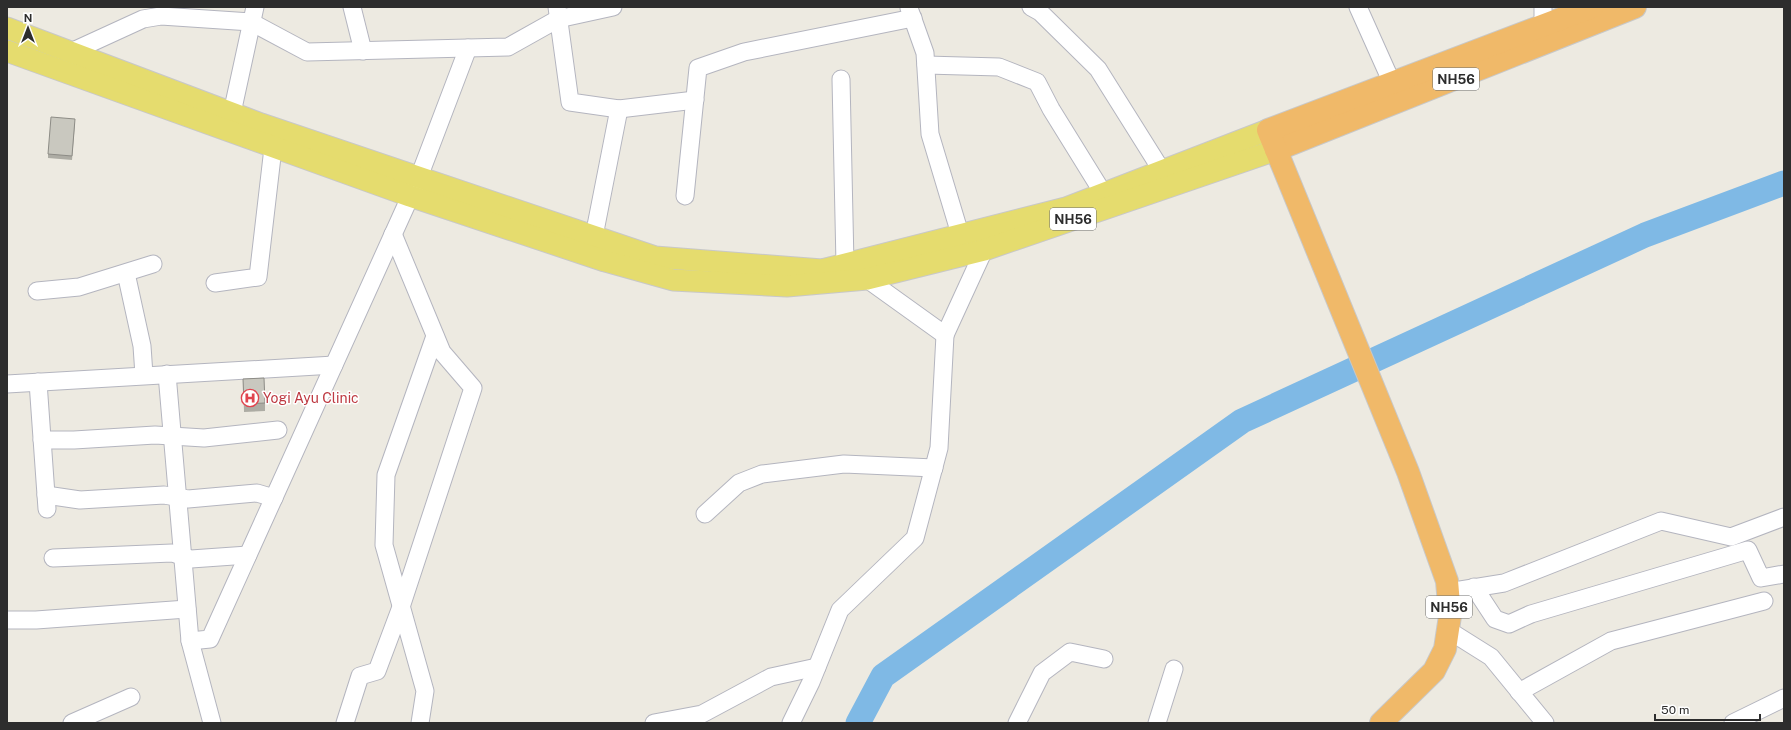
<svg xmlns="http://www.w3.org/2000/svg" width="1791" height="730" viewBox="0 0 1791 730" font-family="'Public Sans',sans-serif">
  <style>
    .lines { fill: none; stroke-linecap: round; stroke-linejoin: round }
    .river { stroke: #7fb9e5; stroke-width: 25 }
    .minor-casing { stroke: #b4b5bf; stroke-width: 19 }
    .major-casing { stroke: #c8c8c8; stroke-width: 23 }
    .highway-casing { stroke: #c8c8c8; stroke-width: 24 }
    .minor { stroke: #fff; stroke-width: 17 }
    .major { stroke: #e5dc6e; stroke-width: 21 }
    .highway { stroke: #f0b969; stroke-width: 22 }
    .wall { fill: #adaca4 }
    .building { fill: #c9c8bf; stroke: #8d8c86 }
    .labels { text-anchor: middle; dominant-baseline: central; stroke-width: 3; stroke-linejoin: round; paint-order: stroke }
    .shield { fill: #fff; stroke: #6c6c6c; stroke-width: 1 }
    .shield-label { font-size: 13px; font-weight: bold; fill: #2d2d2d }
    .health-label { font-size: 14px; fill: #be3a42; stroke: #fff; text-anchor: start }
  </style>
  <rect width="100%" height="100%" fill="#edeae1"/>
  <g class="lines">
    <path class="river" d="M858,723L883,676L1242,421L1645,235L1784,183"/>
    <defs>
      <g id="minor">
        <path d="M352,7L363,51"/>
        <path d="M557,7L570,102L619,109L695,100"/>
        <path d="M1031,7L1040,12L1098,69L1162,171"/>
        <path d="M1358,7L1392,83"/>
        <path d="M1543,7V26"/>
        <path d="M909,8L925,53L930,134L960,234"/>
        <path d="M71,52L143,19L161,16L251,22L307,52L508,47L558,19L613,7"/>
        <path d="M926,65L999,67L1037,82L1051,109L1103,193"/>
        <path d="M841,79L845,264"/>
        <path d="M232,113L255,7"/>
        <path d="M685,196L698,68L744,52L913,18"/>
        <path d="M594,236L619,109"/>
        <path d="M126,273L142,346L144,375"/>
        <path d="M867,279L945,335L984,250"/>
        <path d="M215,283L258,277L273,148"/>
        <path d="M37,291L79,287L153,264"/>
        <path d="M167,374L190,641L212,723"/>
        <path d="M38,382L47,509"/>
        <path d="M7,384L334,365"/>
        <path d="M42,440H74L155,435L204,438L278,430"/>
        <path d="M46,495L80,500L164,495L188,499L257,493L274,498"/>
        <path d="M705,514L739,483L762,474L844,464L934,468"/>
        <path d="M53,558L172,553L191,559L248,555"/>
        <path d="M1474,587L1495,619L1509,624L1531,614L1748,550L1761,578L1784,574"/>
        <path d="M1448,592L1504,583L1661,521L1731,537L1784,517"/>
        <path d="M7,620H36L187,609"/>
        <path d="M1448,630L1491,657L1545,723"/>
        <path d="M190,641L210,639L419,177L468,48"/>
        <path d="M1519,692L1611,641L1764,601"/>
        <path d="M72,723L131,697"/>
        <path d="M345,723L360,676L377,671L401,607L473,388L442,352L393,234"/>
        <path d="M420,723L425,691L384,545L386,475L435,336"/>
        <path d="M654,723L702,714L771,677L817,667"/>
        <path d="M791,723L811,682L840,610L915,538L939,448L945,335"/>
        <path d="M1017,723L1042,673L1070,652L1104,659"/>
        <path d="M1157,723L1174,669"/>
        <path d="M1733,723L1784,698"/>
      </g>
      <g id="major">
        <path d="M7,28L261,124L655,257L822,270L1066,208L1268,130"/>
        <path d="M7,51L410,196L605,261L673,280L787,286L867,279L984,250L1276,150"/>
      </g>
      <g id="highway">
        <path d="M1276,150L1635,7"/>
        <path d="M1381,723L1434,671L1445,649L1450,616L1447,581L1408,472L1268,130L1592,7"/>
      </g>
    </defs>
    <use href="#minor" class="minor-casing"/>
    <use href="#major" class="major-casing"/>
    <use href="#highway" class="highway-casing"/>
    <use href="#minor" class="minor"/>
    <use href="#major" class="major"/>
    <use href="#highway" class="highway"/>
  </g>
  <g class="wall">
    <path d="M75,123L72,160L48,158V154Z"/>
    <path d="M243,379L265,403V411L244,412Z"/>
  </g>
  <g class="building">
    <path d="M51,117L75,119L72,156L48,154Z"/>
    <path d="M264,378L265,403L244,404L243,379Z"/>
  </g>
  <defs>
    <symbol id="hospital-ring" viewBox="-11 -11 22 22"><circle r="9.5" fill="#fff" stroke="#e0444e" stroke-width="1.5"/><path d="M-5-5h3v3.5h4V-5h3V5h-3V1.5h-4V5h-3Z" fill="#e0444e"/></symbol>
  </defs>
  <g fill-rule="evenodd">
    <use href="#hospital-ring" x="240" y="388" width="20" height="20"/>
  </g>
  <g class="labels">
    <g class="shield">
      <rect x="1433" y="68" width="46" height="22" rx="3"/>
      <rect x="1050" y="208" width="46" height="22" rx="3"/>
      <rect x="1426" y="596" width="46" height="22" rx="3"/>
    </g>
    <g class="shield-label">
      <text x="1456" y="79">NH56</text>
      <text x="1073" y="219">NH56</text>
      <text x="1449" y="607">NH56</text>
    </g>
    <g class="health-label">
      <text x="263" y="398">Yogi Ayu Clinic</text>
    </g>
  </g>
  <rect width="1791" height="730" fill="none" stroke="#2d2d2d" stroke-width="16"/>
  <g transform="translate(28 28)" stroke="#ffffff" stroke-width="3" paint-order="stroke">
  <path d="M0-3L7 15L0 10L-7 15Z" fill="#2d2d2d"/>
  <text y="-6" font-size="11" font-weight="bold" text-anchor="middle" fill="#2d2d2d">N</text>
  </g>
  <path d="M1655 714v6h105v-6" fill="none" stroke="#2d2d2d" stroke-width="2"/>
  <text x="1661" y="714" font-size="12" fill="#2d2d2d" stroke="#ffffff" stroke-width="3" paint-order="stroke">50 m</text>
</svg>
